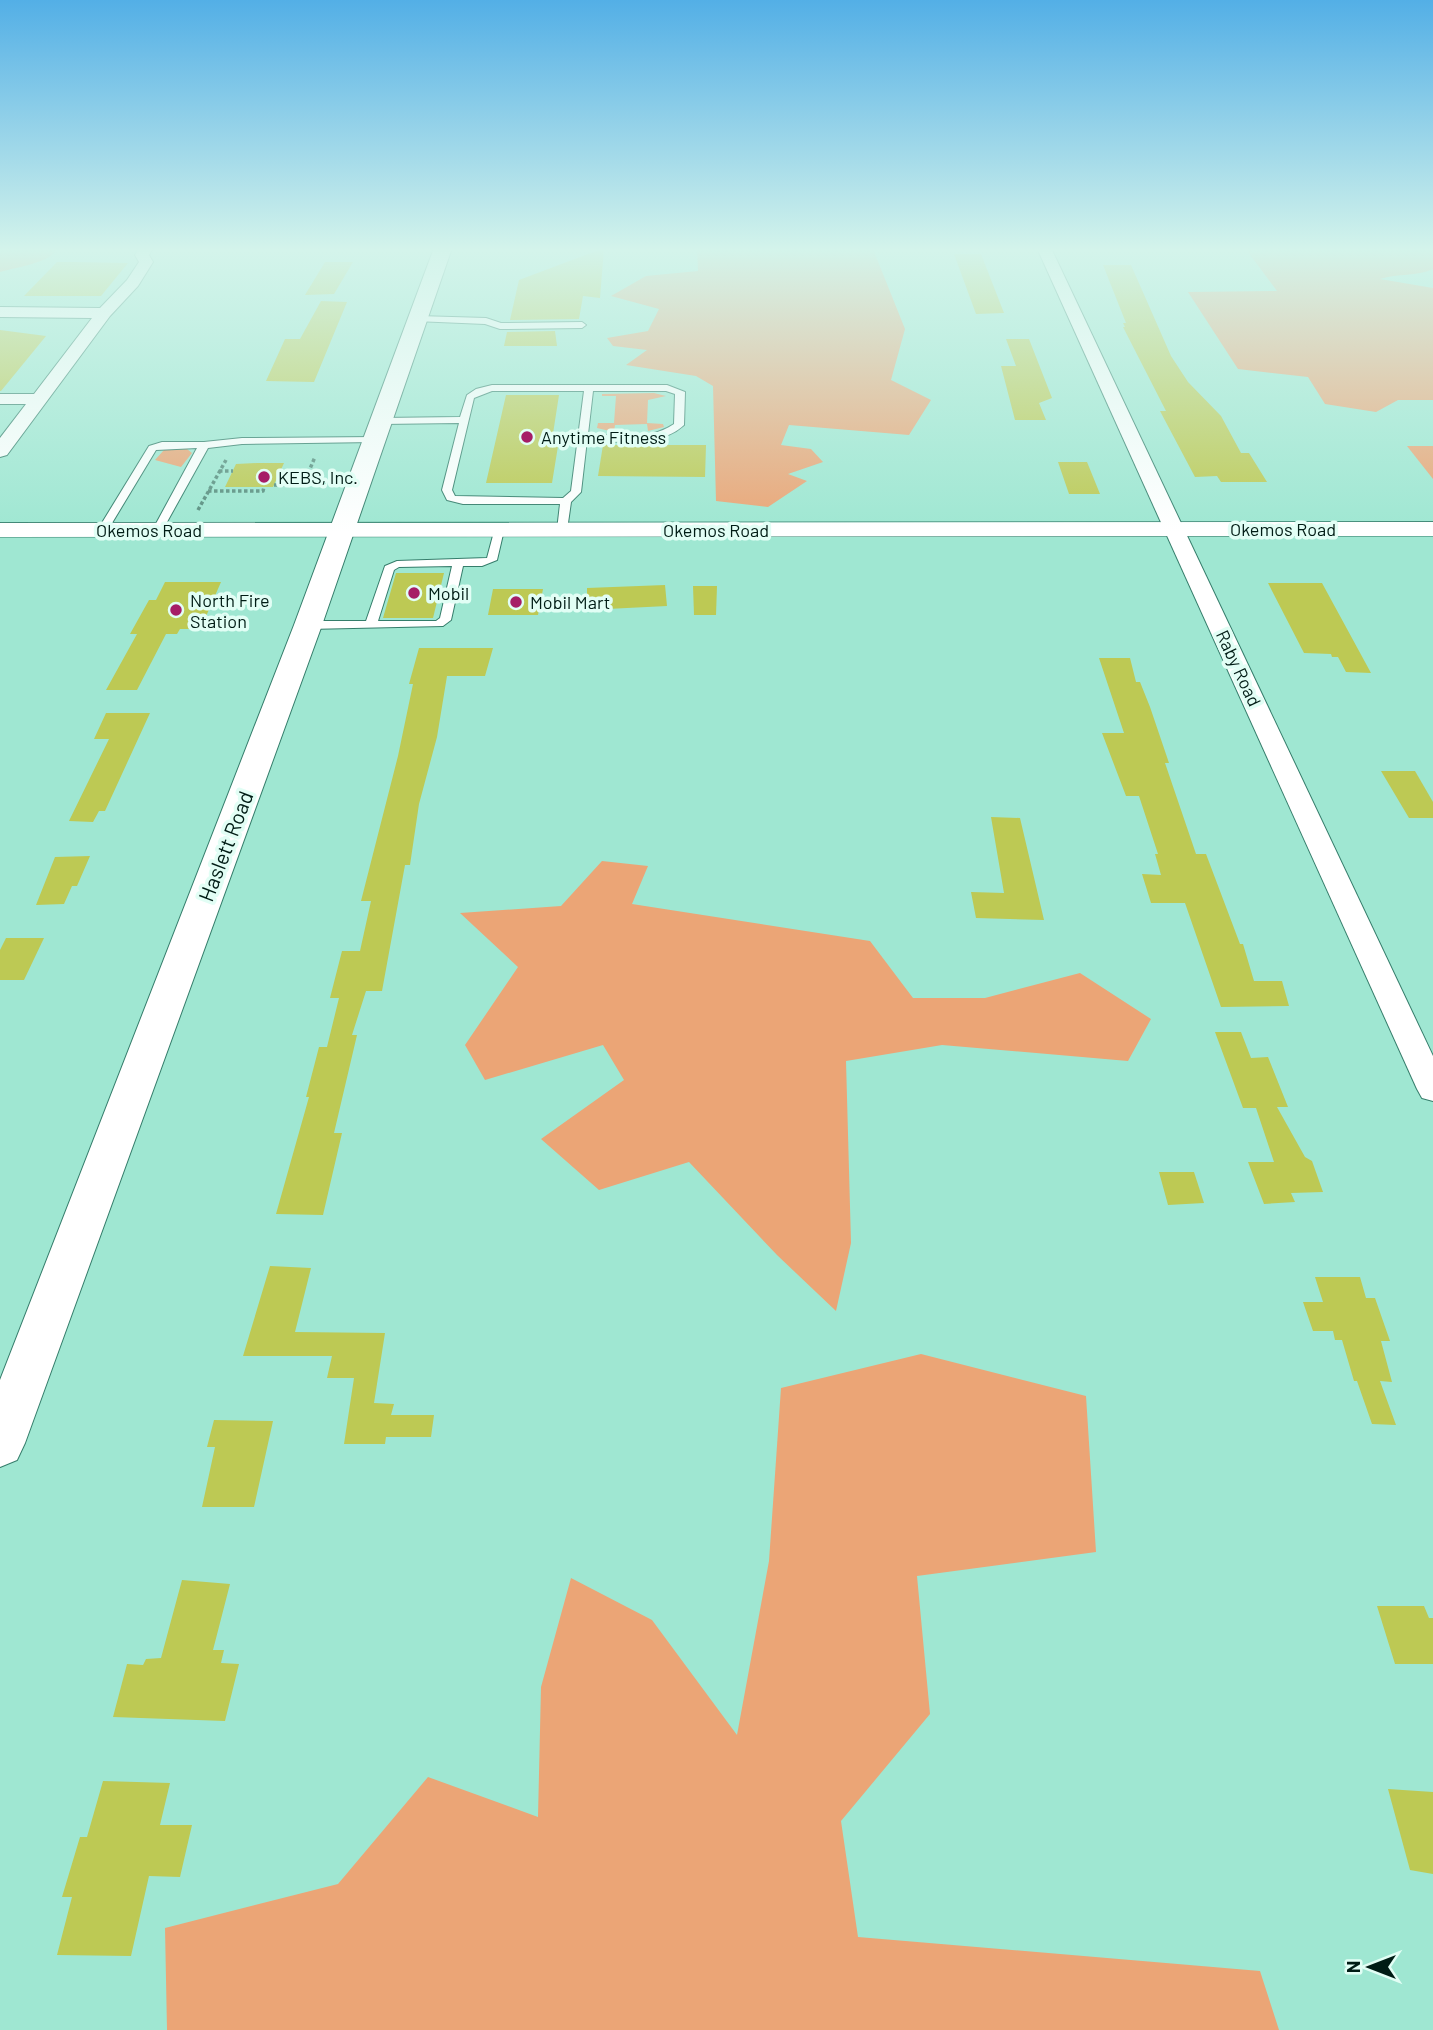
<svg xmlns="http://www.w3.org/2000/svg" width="1433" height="2030" viewBox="0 0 1433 2030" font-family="Barlow,sans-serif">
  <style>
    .green { fill: #eba576 }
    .building { fill: #bdc954 }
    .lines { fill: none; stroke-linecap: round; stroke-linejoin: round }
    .service-casing { stroke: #357d6b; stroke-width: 2 }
    .minor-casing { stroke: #357d6b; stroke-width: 2 }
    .tertiary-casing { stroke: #357d6b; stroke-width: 1 }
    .secondary-casing { stroke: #357d6b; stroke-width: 2 }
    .path { stroke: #598e7f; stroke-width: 3.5; stroke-dasharray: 3.5 2.5; stroke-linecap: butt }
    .service { fill: #fff; fill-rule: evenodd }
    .minor { fill: #fff; fill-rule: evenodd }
    .tertiary { fill: #fff; fill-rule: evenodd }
    .secondary { fill: #fff; fill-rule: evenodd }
    .poi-dot { fill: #a61d66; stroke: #e2fef5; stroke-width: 2.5 }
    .labels { text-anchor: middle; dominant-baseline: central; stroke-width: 7; stroke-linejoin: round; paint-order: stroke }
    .far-poi-label { font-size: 18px; fill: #001c15; stroke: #e2fef5; text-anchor: start }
    .far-street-label { font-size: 18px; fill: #001c15; stroke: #e2fef5 }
    .street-label { font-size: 21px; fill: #001c15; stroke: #e2fef5 }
  </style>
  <rect width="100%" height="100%" fill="#9fe7d2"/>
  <g class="green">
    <path d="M0,248H57C52,263 16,267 0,272Z"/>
    <path d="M697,248L873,249L905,329L891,380L931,400L909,435L789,425L781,445L811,449L823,462L788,474L807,481L768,507L716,501L713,386L696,376L626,365L647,350L613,346L607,338L648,331L659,309L611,296L646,276L698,271Z"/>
    <path d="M1245,248H1433V269C1416,277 1398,273 1380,279L1433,288V400H1398L1376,412L1325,404L1308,377L1238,369L1188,292L1277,291Z"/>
    <path d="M654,393L666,396L648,400L647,423L663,424L664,427L648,431L647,424L615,425L614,432L597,428L598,423H614L616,396H602V394Z"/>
    <path d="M1407,446H1433V479Z"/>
    <path d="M187,449L192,453L181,467L155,460L164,450Z"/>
    <path d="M602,861L648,866L632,904L870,941L913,998H985L1080,973L1151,1019L1128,1061L942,1045L846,1061L851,1243L836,1311L777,1255L689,1162L599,1190L541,1139L624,1080L603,1045L485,1080L465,1045L518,967L460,913L561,906Z"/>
    <path d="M921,1354L1086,1396L1096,1552L917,1576L930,1714L841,1821L858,1937L1260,1971L1279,2030H167L165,1928L338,1884L428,1777L538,1817L541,1687L571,1578L652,1620L737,1735L769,1561L781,1388Z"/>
  </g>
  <g class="building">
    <path d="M604,248L600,298L583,296L579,319L510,320L519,280Z"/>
    <path d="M954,254H981L1004,313L976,314Z"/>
    <path d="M57,262H71L128,263L101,296H24Z"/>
    <path d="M325,262H353L334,294L305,295Z"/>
    <path d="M1103,265H1131L1171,356L1188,382L1221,416L1241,453H1249L1267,482H1221L1217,476L1195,477L1160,411H1166L1123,327H1125L1123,323H1126Z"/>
    <path d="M321,301L347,302L314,382L266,381L285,339H300Z"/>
    <path d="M0,330L46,336L1,391H0Z"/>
    <path d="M555,331L557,346H504L507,332Z"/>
    <path d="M1006,339H1029L1052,398L1039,403L1046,420H1015L1001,366H1016Z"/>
    <path d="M506,395H559L552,440H559L552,483H486Z"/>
    <path d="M603,445H706L705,477L598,476Z"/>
    <path d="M1058,462H1087L1100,494H1069Z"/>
    <path d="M257,463H284L273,487H225L236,464Z"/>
    <path d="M396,573H444L433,618H383Z"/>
    <path d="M165,582H221L204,621H198L195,629H180L177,634H166L137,690H106L137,634H130L149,600H156Z"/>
    <path d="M1268,583H1322L1371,673L1346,672L1338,657H1332L1331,654L1304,653Z"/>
    <path d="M665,585L667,606L587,610V588Z"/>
    <path d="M693,586H717L716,615H694Z"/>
    <path d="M493,589H543L538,615H488Z"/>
    <path d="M419,648H493L485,676H447L437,737L419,804L410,865H405L382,991H366L352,1035H357L334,1133H342L323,1215L276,1214L309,1097H306L319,1047H327L339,998H330L342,951H360L371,901H361L398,756L413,684H409Z"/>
    <path d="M1099,658H1130L1136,682H1140L1150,707L1169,763H1165L1196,854H1206L1240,944H1243L1254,981H1282L1289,1006L1221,1007L1185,903H1151L1142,874L1161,875L1155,854H1158L1139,796H1126L1102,733H1124Z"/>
    <path d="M106,713H150L105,811H99L93,822L69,821L109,739H94Z"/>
    <path d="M1381,771H1415L1433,802V818H1409Z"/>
    <path d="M991,817L1020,818L1044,920L976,918L971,892L1004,893Z"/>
    <path d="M90,856L77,886H72L64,904L36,905L55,857Z"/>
    <path d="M6,938H44L24,980H0V950Z"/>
    <path d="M1215,1032H1241L1251,1058L1268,1057L1288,1107H1277L1305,1157L1312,1161L1323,1192L1291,1193L1295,1202L1264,1204L1248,1162H1274L1256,1108H1243Z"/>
    <path d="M1159,1172H1194L1204,1203L1168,1205Z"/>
    <path d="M270,1266L311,1268L295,1332L385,1333L374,1403L394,1404L391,1415H434L431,1437H386L385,1444H344L354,1378H327L332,1356H243Z"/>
    <path d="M1315,1277H1360L1366,1298H1375L1390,1341H1381L1392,1382L1380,1381L1396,1425L1372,1424L1357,1381H1354L1342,1340H1335L1333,1331H1313L1303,1302H1323Z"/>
    <path d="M214,1420L273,1421L254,1507H202L215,1447H207Z"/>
    <path d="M182,1580L230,1584L213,1650H224L221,1663L239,1664L225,1721L113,1717L127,1664L143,1665L146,1659L161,1658Z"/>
    <path d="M1377,1606H1424L1429,1618H1433V1664H1395Z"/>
    <path d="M103,1781L170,1783L160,1825H192L180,1877L149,1876L131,1956L57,1955L72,1897H62L80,1837H87Z"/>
    <path d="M1388,1789L1433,1792V1874L1410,1870Z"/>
  </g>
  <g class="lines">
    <defs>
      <g id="service">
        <path d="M418,316L486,318L501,323L582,322L586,325L582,328L500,329L485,324L415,321L414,319Z"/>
        <path d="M492,385H667L685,392L684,425C659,448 618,441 587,440L581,492L571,502L567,530L562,533L557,530L560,504H463L447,500L442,490L459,423L381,424L376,421L381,418L460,417L467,395L476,389ZM492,391H584L571,491L563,498L455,496L452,490L474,398ZM593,391H666L675,394L674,424C649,441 617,435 588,434Z"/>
        <path d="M378,437L380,439L375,442L242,444L208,448L162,531L157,534L152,531L197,448L156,450L106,533L97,531L149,446L162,442H204L242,438Z"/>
        <path d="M495,528L504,530L497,560L482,566H463L451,620L443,626L308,629L302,625L308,621H366L385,566L397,561L487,558ZM452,566L440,618L436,621H378L394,570L399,567Z"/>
      </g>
      <g id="minor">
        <path d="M139,248H153L149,255L153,262L138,286L110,316L7,455L0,457V438L26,404H0V394H34L92,318L0,317V307L100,308L127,280L139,262L135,255Z"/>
        <path d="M1037,248H1051L1433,1056V1101L1422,1098L1417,1089Z"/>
      </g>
      <path id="tertiary" d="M1433,522V536L0,537V523Z"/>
      <path id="secondary" d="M434,248H452L322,625L25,1443L17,1460L0,1467V1380L294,625Z"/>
    </defs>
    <use href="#service" class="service-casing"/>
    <use href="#minor" class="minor-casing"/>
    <use href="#tertiary" class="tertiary-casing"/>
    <use href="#secondary" class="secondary-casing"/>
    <g class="path">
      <path d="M219,471H233"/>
      <path d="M300,471H309"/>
      <path d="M274,485H303L315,457"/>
      <path d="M208,491H263L264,487"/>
      <path d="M198,510L226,460"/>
    </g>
    <use href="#service" class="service"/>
    <use href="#minor" class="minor"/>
    <use href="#tertiary" class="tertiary"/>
    <use href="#secondary" class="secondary"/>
  </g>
  <linearGradient id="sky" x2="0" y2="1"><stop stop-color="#53afe6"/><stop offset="0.47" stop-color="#d4f4eb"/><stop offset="1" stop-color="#d4f4eb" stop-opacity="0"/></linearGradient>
  <rect width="1433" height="532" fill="url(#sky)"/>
  <g class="poi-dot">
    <circle cx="527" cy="437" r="7"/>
    <circle cx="264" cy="477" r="7"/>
    <circle cx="414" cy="593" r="7"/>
    <circle cx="516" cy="602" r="7"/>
    <circle cx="176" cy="610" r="7"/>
  </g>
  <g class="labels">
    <g class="far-poi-label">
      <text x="541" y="437">Anytime Fitness</text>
      <text x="278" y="477">KEBS, Inc.</text>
      <text x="428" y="593">Mobil</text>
      <text x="190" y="600">North Fire<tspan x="190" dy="21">Station</tspan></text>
      <text x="530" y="602">Mobil Mart</text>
    </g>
    <g class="far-street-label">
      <text x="1283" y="529">Okemos Road</text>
      <text x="149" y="530">Okemos Road</text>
      <text x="716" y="530">Okemos Road</text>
      <text transform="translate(1239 668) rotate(65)">Raby Road</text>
    </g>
    <g class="street-label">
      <text transform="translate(225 846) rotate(-69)">Haslett Road</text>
    </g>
  </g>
  <g transform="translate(1370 1967) rotate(270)" stroke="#e2fef5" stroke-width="5" paint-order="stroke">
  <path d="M0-5L12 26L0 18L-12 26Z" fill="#001c15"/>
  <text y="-10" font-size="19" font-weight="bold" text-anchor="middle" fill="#001c15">N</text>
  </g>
</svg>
